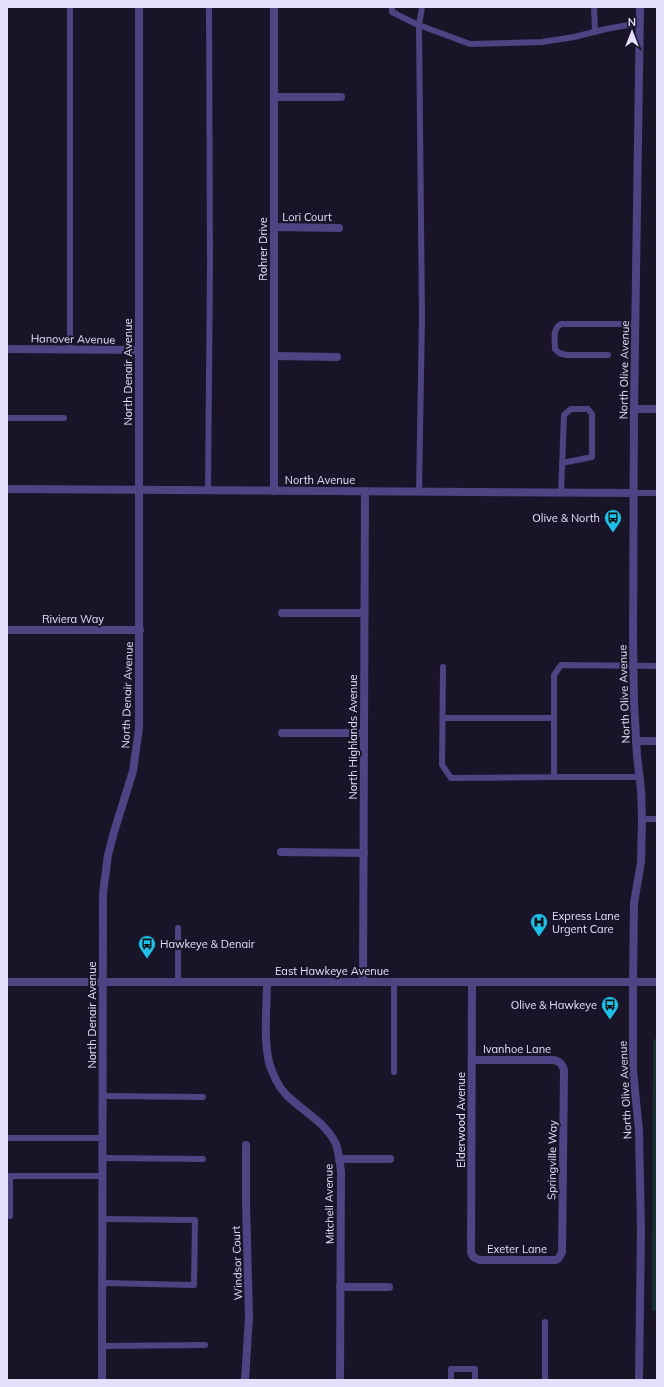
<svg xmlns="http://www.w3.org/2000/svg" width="664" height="1387" viewBox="0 0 664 1387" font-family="Mulish,sans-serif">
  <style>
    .green { fill: #173133 }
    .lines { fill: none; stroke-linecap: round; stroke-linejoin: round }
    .service { stroke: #4c4483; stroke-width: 6 }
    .minor { stroke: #4c4483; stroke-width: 8 }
    .tertiary { stroke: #4c4483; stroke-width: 8 }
    .labels { text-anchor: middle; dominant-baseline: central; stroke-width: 4; stroke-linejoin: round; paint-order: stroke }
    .street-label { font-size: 11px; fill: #e5dffc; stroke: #1a1429 }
    .poi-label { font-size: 11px; fill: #e5dffc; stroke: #1a1429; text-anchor: end }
  </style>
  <rect width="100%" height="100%" fill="#1a1429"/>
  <path class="green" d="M657,1037V1311H652L653,1041Z"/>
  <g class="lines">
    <g class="service">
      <path d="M70,7V350"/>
      <path d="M392,7V12L416,24L470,44L542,42L574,37L606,29L639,23"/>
      <path d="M594,7L595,32"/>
      <path d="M608,355H566L559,353L555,349C555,339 552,329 561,324H635"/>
      <path d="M7,418H64"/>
      <path d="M208,490L210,264L209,7"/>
      <path d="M419,492L422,317L419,25L422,7"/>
      <path d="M561,493L564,415L571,409H588L592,414V457L562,463"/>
      <path d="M634,493H657"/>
      <path d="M443,667L442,765L451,778L554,777V675L561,665L657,666"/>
      <path d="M443,718H554"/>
      <path d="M554,777H640"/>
      <path d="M642,819H657"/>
      <path d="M178,982V928"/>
      <path d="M394,982V1072"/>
      <path d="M103,1096L203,1097"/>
      <path d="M7,1138H103"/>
      <path d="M103,1158L203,1159"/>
      <path d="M10,1216V1176H103"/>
      <path d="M103,1283L194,1285L195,1220L103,1219"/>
      <path d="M102,1346L205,1345"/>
      <path d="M451,1380V1369H475V1380"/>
      <path d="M545,1380V1322"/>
    </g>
    <g class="minor">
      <path d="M274,97H341"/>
      <path d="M274,227L339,228"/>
      <path d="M7,349L139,350"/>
      <path d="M274,356L337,357"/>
      <path d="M634,409H657"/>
      <path d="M7,489L634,493"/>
      <path d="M274,491V7"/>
      <path d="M282,613H364"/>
      <path d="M7,630H140"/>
      <path d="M282,733H364"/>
      <path d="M636,741H657"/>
      <path d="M281,852L364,853"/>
      <path d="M267,982C267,1007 262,1049 272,1071C276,1082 284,1094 293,1101C309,1115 326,1124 336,1144C339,1153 340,1163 341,1172L340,1380"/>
      <path d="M363,982L365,491"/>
      <path d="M472,1060H553C560,1061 562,1064 564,1070L562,1252L559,1258L556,1260H480C475,1259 472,1257 471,1252L472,982"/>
      <path d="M339,1159H390"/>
      <path d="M340,1287H389"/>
      <path d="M102,1380L103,893L108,855L114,832L133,771L139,728V7"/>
      <path d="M245,1380L249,1317L246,1202V1145"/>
    </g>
    <g class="tertiary">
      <path d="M7,982H657"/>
      <path d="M639,1380L641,1230L639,1131L633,1071V982L634,903L641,862L642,819L641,789L637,756L634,703L633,641L634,409L640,7"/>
    </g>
  </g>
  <defs>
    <symbol id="bus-pin" viewBox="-11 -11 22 30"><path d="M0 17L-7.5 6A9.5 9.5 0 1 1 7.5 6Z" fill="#1fc0e8" stroke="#1a1429"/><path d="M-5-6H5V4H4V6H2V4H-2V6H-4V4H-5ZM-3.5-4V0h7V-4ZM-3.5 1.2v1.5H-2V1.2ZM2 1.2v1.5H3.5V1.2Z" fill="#111"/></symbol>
    <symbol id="hospital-pin" viewBox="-11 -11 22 30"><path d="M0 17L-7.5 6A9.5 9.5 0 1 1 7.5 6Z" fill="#1fc0e8" stroke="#1a1429"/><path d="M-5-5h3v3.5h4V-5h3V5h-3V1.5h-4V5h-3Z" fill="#111"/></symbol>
  </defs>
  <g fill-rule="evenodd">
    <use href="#bus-pin" x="603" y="508" width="20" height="27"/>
    <use href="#hospital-pin" x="529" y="912" width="20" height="27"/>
    <use href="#bus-pin" x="137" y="934" width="20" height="27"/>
    <use href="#bus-pin" x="600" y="995" width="20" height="27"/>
  </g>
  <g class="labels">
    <g class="street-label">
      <text x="307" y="217">Lori Court</text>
      <text transform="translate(263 249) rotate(-90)">Rohrer Drive</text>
      <text transform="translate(73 339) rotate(1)">Hanover Avenue</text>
      <text transform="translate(624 370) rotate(-89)">North Olive Avenue</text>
      <text transform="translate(128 372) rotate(-90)">North Denair Avenue</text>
      <text x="320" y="480">North Avenue</text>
      <text x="73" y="619">Riviera Way</text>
      <text transform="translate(624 694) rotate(-92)">North Olive Avenue</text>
      <text transform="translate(127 695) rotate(-88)">North Denair Avenue</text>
      <text transform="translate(353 737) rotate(-90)">North Highlands Avenue</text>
      <text x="332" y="971">East Hawkeye Avenue</text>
      <text transform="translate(92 1015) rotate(-90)">North Denair Avenue</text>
      <text x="517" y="1049">Ivanhoe Lane</text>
      <text transform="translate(625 1090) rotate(-93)">North Olive Avenue</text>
      <text transform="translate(461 1120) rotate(-90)">Elderwood Avenue</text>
      <text transform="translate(552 1160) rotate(-89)">Springville Way</text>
      <text transform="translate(329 1204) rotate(-91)">Mitchell Avenue</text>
      <text x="517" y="1249">Exeter Lane</text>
      <text transform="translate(237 1263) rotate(-92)">Windsor Court</text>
    </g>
    <g class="poi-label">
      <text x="600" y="518">Olive &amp; North</text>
      <text x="552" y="916" text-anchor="start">Express Lane<tspan x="552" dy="13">Urgent Care</tspan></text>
      <text x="160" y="944" text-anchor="start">Hawkeye &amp; Denair</text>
      <text x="597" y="1005">Olive &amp; Hawkeye</text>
    </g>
  </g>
  <rect width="664" height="1387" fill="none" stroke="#e5dffc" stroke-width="16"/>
  <g transform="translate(632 32)" stroke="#1a1429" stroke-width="3" paint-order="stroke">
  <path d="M0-3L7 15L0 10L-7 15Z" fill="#e5dffc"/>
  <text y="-6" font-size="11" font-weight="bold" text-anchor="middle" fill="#e5dffc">N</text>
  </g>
</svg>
